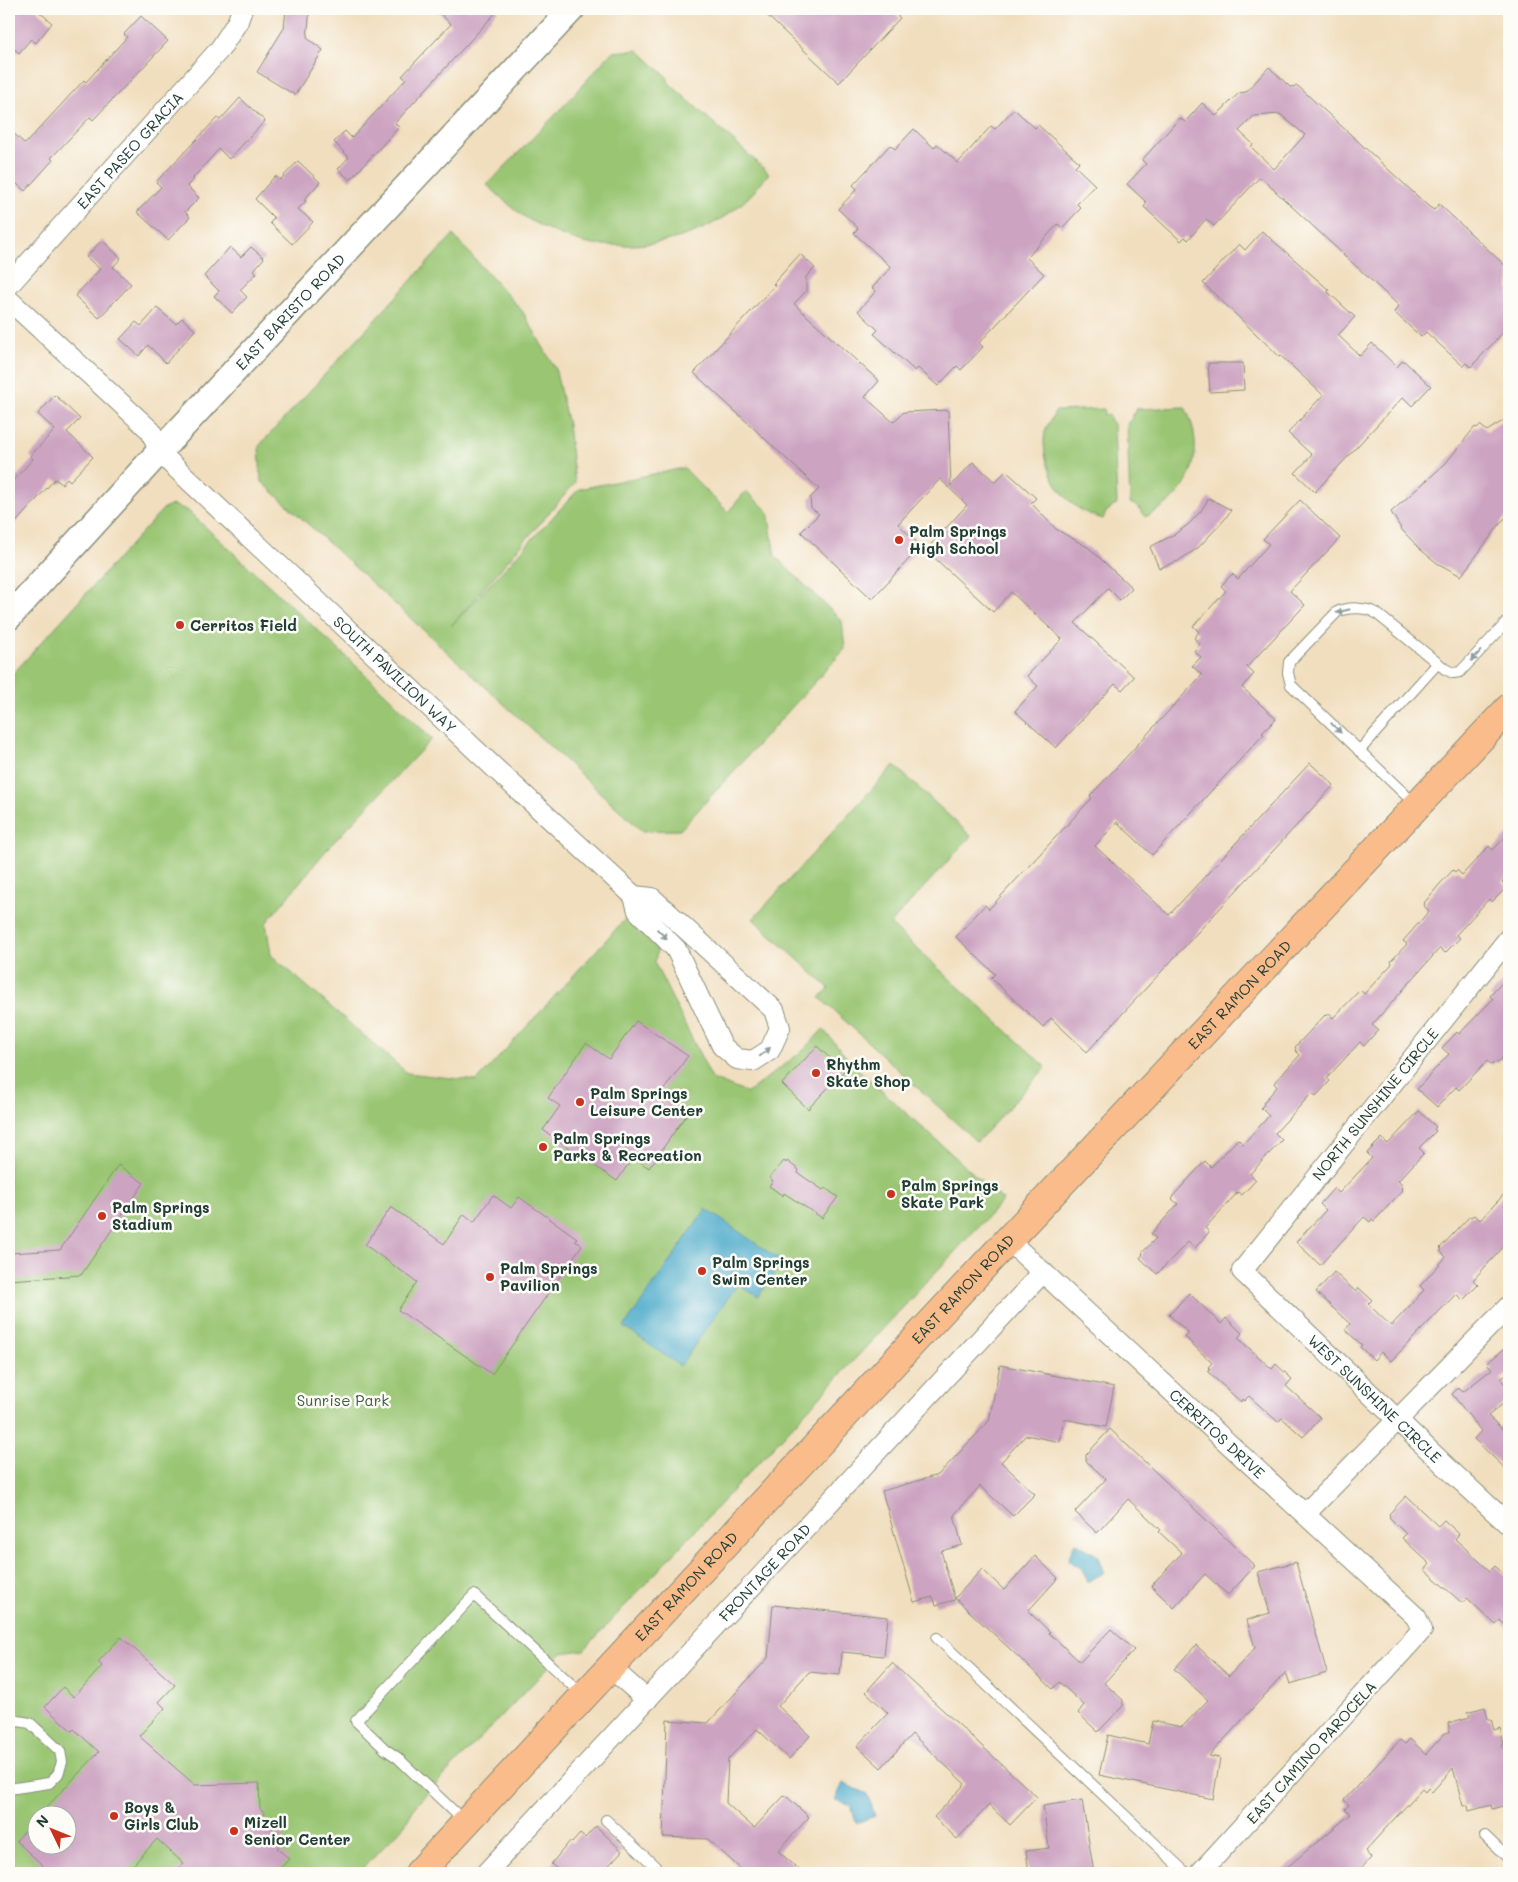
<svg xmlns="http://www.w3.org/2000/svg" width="1518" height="1882" viewBox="0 0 1518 1882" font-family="Mali,sans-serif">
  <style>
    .green { fill: #9ac673; stroke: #5c8254; fill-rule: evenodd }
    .water { fill: #4dabcb; stroke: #367480 }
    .building { fill: #cca3c1; fill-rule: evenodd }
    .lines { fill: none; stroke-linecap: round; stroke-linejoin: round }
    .service-casing { stroke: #888e79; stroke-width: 12 }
    .minor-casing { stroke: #888e79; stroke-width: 22 }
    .tertiary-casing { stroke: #888e79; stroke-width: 28 }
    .primary-casing { stroke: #888e79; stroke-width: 30 }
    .service { stroke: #fff; stroke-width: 10 }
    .minor { stroke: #fff; stroke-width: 20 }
    .tertiary { stroke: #fff; stroke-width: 25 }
    .primary { stroke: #fabc8b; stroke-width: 28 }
    .oneway { fill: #8f9e9a }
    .poi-dot { fill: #c8321e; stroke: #fdfcf7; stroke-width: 2 }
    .labels { text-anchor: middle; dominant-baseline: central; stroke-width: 5; stroke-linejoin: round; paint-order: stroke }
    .street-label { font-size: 15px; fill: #1f3d34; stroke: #fdfcf7 }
    .poi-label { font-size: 15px; font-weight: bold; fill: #1f3d34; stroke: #fdfcf7; text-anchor: start }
    .park-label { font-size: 15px; fill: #3e5f44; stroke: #fdfcf7 }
  </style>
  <rect width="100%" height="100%" fill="#fdfcf7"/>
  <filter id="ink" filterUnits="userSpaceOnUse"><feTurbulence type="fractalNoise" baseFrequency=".02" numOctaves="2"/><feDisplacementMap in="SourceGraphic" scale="10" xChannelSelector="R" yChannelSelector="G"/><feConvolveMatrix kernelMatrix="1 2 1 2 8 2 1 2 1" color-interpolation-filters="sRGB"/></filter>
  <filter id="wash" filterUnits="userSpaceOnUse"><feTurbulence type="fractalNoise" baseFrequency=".0096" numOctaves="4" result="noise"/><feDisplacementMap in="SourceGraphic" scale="20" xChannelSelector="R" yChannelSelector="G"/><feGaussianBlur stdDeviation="1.12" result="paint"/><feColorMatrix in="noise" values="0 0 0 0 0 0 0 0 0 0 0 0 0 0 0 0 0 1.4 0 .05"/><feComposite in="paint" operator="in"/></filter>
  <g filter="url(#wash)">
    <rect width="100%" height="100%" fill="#f1debe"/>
    <g class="green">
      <path d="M638,50L667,77L669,83L769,173C732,226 674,248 611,245C603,245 595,246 588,244C576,242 546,229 535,223C520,216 500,196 487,185L559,111L612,52Z"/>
      <path d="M453,235L523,312L555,368L568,425L575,483L451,626L579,489L684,468L728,512L746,491L768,511L775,556L842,621L845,649L680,830L642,831L261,481L259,446Z"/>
      <path d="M1185,407C1208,453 1191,496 1145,517L1138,507L1130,503L1127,424L1132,418V414L1136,413V409Z"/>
      <path d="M1104,409V415H1109L1110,419L1114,424L1117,504L1106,512L1103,519C1094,516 1085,513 1078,508C1056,493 1040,458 1045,432C1047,425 1052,418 1056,411Z"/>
      <path d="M173,505L187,510L366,675L432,739L329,847L266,923L271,955L407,1073L477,1081L625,919L636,920L658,942L655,964L712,1079L747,1093L805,1049L823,1029L854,1066L1003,1200L584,1650L562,1653L416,1805L404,1826L363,1868L356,1873H25L9,1859V678L163,509ZM38,1814H68V1844H38Z"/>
      <path d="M894,765L971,836L890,924L1046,1067L977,1142L820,998L829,988L753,919Z"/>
    </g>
    <g class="water">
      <path d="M706,1209L783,1262L758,1297L738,1284L680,1366L624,1327Z"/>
      <path d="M1075,1542L1097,1555L1104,1573L1087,1582L1082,1569L1068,1560Z"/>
      <path d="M843,1783L868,1794L875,1816L856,1823L851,1805L835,1800Z"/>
    </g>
    <g id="blocks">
      <g class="building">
        <path d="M9,9H36L52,23L36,43L31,39L19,53L9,45Z"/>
        <path d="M286,9H310L307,38L323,50L295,95L257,72L284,28Z"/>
        <path d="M435,9H499L395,123L399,127L350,180L338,169L349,157L334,142L345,131L352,138L406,79L402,76L451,24Z"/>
        <path d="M760,9H890L900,18L839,83Z"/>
        <path d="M141,16L168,41L93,120L90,117L51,158L53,160L25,191L9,177V129L25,144L84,80L86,82L127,37L124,34Z"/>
        <path d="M1269,67L1290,87L1298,86L1428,206L1434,210L1439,204L1509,269V326L1471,367L1466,363L1463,366L1426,332L1421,337L1394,312L1399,306L1260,177L1214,226L1206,219L1188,240L1185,237L1181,241L1144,207L1147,203L1127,184L1146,164L1142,160L1180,118L1185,122L1202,103L1216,116L1239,93L1246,92ZM1280,114L1305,135L1274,169L1251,147L1253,144L1239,131L1254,116Z"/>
        <path d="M240,98L265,121L229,159L219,149L193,178L194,179L187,186L199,198L185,212L190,217L168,240L137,212L161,187L156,182L217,118L220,120Z"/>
        <path d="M1014,109L1035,128L1038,125L1079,162L1075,166L1095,185L1077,204L1081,208L1062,228L1058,224L1027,258L1044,274L979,343L983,347L961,370L957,366L938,386L918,368L915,371L874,334L878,330L858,311L876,291L872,288L891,267L854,233L858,228L838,209L857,189L853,185L890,145L895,149L914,129L934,148L937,144L958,163L991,126L995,129Z"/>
        <path d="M298,161L320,182L304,200L306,201L298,209L313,222L292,244L270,223L274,218L255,199L275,176L280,180Z"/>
        <path d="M1262,231L1329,290L1328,292L1355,317L1338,335L1360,356L1372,343L1397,367L1403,360L1431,386L1412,406L1403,397L1315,492L1295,473L1312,455L1288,433L1323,395L1281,356L1280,357L1203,283L1239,244L1245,250Z"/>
        <path d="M102,240L121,258L113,267L131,284L99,318L75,296L100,269L86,257Z"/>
        <path d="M230,247L241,257L251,247L264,258L254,270L257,273L240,290L247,297L232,313L214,296L219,291L204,276Z"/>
        <path d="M800,254L815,268L806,277V291L794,304L879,381L865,397L893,422L904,412L948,410L951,486L973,462L995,482L1006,471L1036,498L1031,503L1056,529L1089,548L1132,588L1120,600L1108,588L1075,623L1134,677L1122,690L1115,684L1056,748L1015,711L1038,686L1027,676L1062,639L1011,592L993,612L926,550L967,505L940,479L898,524L921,546L872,599L801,532L819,514L811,508L810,498L819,489L694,373L775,285L773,284Z"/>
        <path d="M157,308L176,324L182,318L195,330L166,363L148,345L139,356L120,339L136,322L141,326Z"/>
        <path d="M1208,363H1243L1244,390L1210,392Z"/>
        <path d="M55,395L80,419L67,432L93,457L70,481L67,478L62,484L55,479L9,530V485L33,459L30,456L55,430L38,414Z"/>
        <path d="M1509,417V515L1503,520L1461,576L1437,563L1421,550L1402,530L1391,512L1445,464L1475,427L1477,428L1480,425L1487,431Z"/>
        <path d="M1209,498L1231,510L1225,519L1198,548L1178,561L1159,568L1150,547L1175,534L1189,524L1200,512Z"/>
        <path d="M1300,500L1340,538L1290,591L1305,605L1247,667L1254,674L1242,687L1276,719L1262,733L1264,734L1152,855L1117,822L1095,846L1169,915L1310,763L1334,785L1087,1052L1051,1018L1043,1027L991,978L995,974L956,937L985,905L989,909L1092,798L1090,796L1202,675L1192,666L1201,657L1194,651L1200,644L1194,638L1199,632L1193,626L1226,591L1221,586L1232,574L1238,579L1269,544L1263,539Z"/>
        <path d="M1509,833V874L1502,882L1507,887L1492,902L1489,899L1456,935L1460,938L1445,953L1440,948L1372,1025L1378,1030L1364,1046L1360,1042L1327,1078L1330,1081L1316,1096L1312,1093L1275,1133L1282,1140L1250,1174L1256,1180L1242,1195L1238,1192L1205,1228L1209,1232L1195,1248L1188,1242L1157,1274L1140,1258L1143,1254L1142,1253L1156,1238L1151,1234L1178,1204L1172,1199L1174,1197L1173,1196L1205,1161L1211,1167L1238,1139L1243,1144L1269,1116L1261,1108L1264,1104L1263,1103L1277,1087L1274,1083L1300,1055L1295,1050L1296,1048L1295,1047L1325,1015L1326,1016L1328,1013L1333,1018L1360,990L1364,994L1391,965L1392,963L1391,961L1407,944L1403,941L1429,911L1424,906L1425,904L1424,903L1439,885L1453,870L1455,872L1457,870L1462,875L1489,846L1493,850Z"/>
        <path d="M1509,975V1051L1497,1063L1495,1062L1492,1065L1487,1061L1459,1090L1456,1087L1437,1107L1417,1089L1449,1054L1442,1048L1457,1032L1459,1034L1493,999L1490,996Z"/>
        <path d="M636,1021L688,1056L660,1095L687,1114L649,1168L633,1157L617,1181L543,1130L560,1106L548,1098L586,1043L609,1059Z"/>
        <path d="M817,1046L844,1071L808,1109L782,1084Z"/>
        <path d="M1419,1111L1436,1127L1434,1129L1436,1131L1419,1148L1424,1153L1398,1181L1403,1186L1401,1188L1403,1190L1374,1221L1372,1219L1370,1222L1364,1217L1320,1265L1296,1242L1326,1210L1320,1204L1334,1188L1339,1193L1372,1158L1367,1153L1382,1138L1388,1144Z"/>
        <path d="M784,1161L786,1163L787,1161L799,1170L798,1173L823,1190L825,1188L838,1197L822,1218L784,1193L783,1196L769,1186L773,1181L769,1178Z"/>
        <path d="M118,1165L144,1183L81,1275L9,1280V1253L60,1250Z"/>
        <path d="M1509,1189V1241L1473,1280L1478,1285L1463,1300L1456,1294L1391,1361L1381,1352L1374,1360L1360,1347L1362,1345L1345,1330L1350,1324L1316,1292L1334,1272L1356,1292L1359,1288L1372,1300L1368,1304L1391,1326L1424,1290L1420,1286L1446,1257L1440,1251L1442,1250L1440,1248L1470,1216L1471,1217L1474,1215L1480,1220Z"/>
        <path d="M493,1195L511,1208L519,1197L577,1238L575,1241L582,1245L492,1374L398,1310L417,1282L365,1245L391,1207L444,1244L464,1214L474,1222Z"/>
        <path d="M1189,1293L1221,1324L1226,1318L1242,1333L1238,1338L1272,1369L1276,1364L1292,1379L1286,1386L1321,1418L1303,1437L1282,1418L1278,1422L1249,1396L1244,1401L1242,1399L1241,1402L1208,1372L1210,1369L1208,1367L1212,1363L1185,1337L1189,1333L1169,1315Z"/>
        <path d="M1509,1345V1373L1501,1379L1509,1390V1399L1488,1416L1509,1435V1472L1474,1439L1481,1431L1452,1394L1458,1388L1463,1392L1492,1369L1487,1363Z"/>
        <path d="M1000,1365L1114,1387L1106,1427L1064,1419L1060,1442L1026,1435L1001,1462L1035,1494L1013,1516L980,1486L954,1515L962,1545L941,1551L955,1600L936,1605L933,1597L914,1602L882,1491L938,1475L989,1421Z"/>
        <path d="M1110,1429L1255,1566L1228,1595L1205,1574L1174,1608L1151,1586L1182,1553L1159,1532L1161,1530L1128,1499L1097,1533L1075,1512L1106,1479L1086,1461V1455Z"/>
        <path d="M1406,1496L1438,1526L1444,1520L1459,1534L1455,1539L1490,1571L1495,1566L1509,1579V1629L1500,1620L1496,1625L1467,1598L1462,1603L1425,1570L1430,1564L1402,1538L1406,1534L1389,1517L1390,1516L1389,1514Z"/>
        <path d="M1035,1556L1058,1578L1028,1611L1050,1632L1049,1633L1080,1662L1111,1629L1134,1650L1104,1683L1123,1700V1706L1098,1732L1078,1713L1084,1705L1059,1682L1053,1689L955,1598L982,1569L1004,1590Z"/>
        <path d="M1296,1562L1327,1673L1290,1684L1286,1672L1209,1756L1220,1758L1213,1799L1099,1775L1108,1735L1148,1744L1153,1721L1182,1727L1208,1700L1174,1669L1196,1645L1229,1676L1255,1648L1247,1620L1270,1613L1258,1572Z"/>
        <path d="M773,1605L888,1617L884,1656L842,1652L840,1675L809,1672L778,1706L810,1736L789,1759L757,1729L728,1759L726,1803L754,1828L785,1795L809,1817L778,1851L803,1873H745L708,1839L663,1837L667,1720L708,1723L768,1658Z"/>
        <path d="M121,1637L175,1685L159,1702L165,1708L139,1736L195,1785L259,1783L260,1809L265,1813L262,1817L286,1839L277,1848L289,1859L276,1873H174L184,1864L157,1839L126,1873H51L16,1841L38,1817V1844H68V1814H40L99,1752L74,1729L72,1731L45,1707L63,1687L74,1697L102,1666L98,1662Z"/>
        <path d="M892,1663L1037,1797L1010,1825L989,1805L957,1839L934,1817L965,1784L912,1734L881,1768L857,1746L888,1713L866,1692Z"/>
        <path d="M1485,1707L1488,1719H1491L1494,1730L1500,1728L1504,1744L1502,1745L1509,1774V1804L1492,1809L1491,1805L1469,1811L1468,1805L1463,1806L1453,1768L1432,1792L1428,1788L1425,1792L1422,1789L1395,1818L1365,1851L1371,1858L1357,1873H1280L1351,1814L1345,1809L1349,1805L1344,1800L1400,1740L1405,1744L1410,1739L1426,1754L1445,1733L1450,1732L1448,1723L1470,1717L1468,1712Z"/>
        <path d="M1082,1800L1094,1873H1029L1026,1851L1049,1848L1043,1806Z"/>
        <path d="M596,1826L622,1851L602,1873H562L551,1864L570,1841L572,1843L580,1834L585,1838Z"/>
      </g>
    </g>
  </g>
  <g filter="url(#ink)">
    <use href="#blocks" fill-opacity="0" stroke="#888e79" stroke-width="1"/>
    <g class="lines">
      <defs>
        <g id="service">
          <path d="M1359,751L1438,663"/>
          <path d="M1416,805L1291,685L1288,673L1289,662L1337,612C1348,607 1365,607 1376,613L1445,669L1453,673L1460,672L1509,620"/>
          <path d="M937,1638L1186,1873"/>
          <path d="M9,1726L18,1721L30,1723L60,1751L62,1762L58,1774L49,1783L9,1789"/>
          <path d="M606,1820L662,1873"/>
          <path d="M465,1822L398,1758L385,1749L356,1721L474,1595L584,1696"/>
          <path d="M1485,1836L1509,1859"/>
        </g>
        <g id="minor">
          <path id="s1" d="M9,285L220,49L238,21L242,9"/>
          <path id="s2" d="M9,300L151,431L159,452L499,772L634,896L638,911L676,949L722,1046L737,1059L753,1061L770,1050L780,1028L774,1010L652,898L634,896"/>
          <path id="s3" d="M1509,938L1242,1271L1455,1475L1509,1525"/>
          <path id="s4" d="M1008,1240L1416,1617L1422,1630L1200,1873"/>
          <path d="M1305,1514L1509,1306"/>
          <path d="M610,1667L647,1700"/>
          <path id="s5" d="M486,1873L1043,1272"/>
        </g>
        <g id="tertiary">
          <path id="s6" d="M9,617L159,452L572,9"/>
        </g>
        <g id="primary">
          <path id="s7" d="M419,1873L1008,1240L1509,708"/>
        </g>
      </defs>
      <use href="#service" class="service-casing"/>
      <use href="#minor" class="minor-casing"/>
      <use href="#tertiary" class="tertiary-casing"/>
      <use href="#primary" class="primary-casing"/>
      <use href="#service" class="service"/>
      <use href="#minor" class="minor"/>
      <use href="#tertiary" class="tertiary"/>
      <use href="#primary" class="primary"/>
    </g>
    <defs><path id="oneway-solid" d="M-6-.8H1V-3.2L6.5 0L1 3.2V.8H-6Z" transform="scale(1.25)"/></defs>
    <g class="oneway">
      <use href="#oneway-solid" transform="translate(1343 611) rotate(166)"/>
      <use href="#oneway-solid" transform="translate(1476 656) rotate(132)"/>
      <use href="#oneway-solid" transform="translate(1336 728) rotate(44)"/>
      <use href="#oneway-solid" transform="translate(662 934) rotate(44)"/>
      <use href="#oneway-solid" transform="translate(765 1052) rotate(-40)"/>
    </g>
  </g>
  <g class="poi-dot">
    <circle cx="899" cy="540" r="5"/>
    <circle cx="180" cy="625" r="5"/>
    <circle cx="816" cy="1073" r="5"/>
    <circle cx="580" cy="1102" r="5"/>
    <circle cx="543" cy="1147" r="5"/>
    <circle cx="891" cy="1194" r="5"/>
    <circle cx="102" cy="1216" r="5"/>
    <circle cx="702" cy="1271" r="5"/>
    <circle cx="490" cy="1277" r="5"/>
    <circle cx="114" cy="1816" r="5"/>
    <circle cx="234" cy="1831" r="5"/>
  </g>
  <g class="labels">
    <g class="street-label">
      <text stroke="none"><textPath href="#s1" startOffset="181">EAST PASEO GRACIA</textPath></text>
      <text stroke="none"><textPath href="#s6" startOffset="415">EAST BARISTO ROAD</textPath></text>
      <text stroke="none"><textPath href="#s2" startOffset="540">SOUTH PAVILION WAY</textPath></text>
      <text stroke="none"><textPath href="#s7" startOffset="1202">EAST RAMON ROAD</textPath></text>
      <text transform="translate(1375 1104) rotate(-51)">NORTH SUNSHINE CIRCLE</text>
      <text stroke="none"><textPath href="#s7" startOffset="798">EAST RAMON ROAD</textPath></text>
      <text stroke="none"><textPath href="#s3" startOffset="611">WEST SUNSHINE CIRCLE</textPath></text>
      <text stroke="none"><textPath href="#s4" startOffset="285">CERRITOS DRIVE</textPath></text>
      <text stroke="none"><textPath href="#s5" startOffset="410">FRONTAGE ROAD</textPath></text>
      <text stroke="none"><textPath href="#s7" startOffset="392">EAST RAMON ROAD</textPath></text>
      <text transform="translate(1311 1752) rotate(-48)">EAST CAMINO PAROCELA</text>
    </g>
    <g class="poi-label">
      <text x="909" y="531">Palm Springs<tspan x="909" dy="17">High School</tspan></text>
      <text x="190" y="625">Cerritos Field</text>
      <text x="826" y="1064">Rhythm<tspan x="826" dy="17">Skate Shop</tspan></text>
      <text x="590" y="1093">Palm Springs<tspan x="590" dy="17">Leisure Center</tspan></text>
      <text x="553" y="1138">Palm Springs<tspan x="553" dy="17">Parks &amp; Recreation</tspan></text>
      <text x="901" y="1185">Palm Springs<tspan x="901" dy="17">Skate Park</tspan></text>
      <text x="112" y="1207">Palm Springs<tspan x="112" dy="17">Stadium</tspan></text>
      <text x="712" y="1262">Palm Springs<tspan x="712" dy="17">Swim Center</tspan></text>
      <text x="500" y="1268">Palm Springs<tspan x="500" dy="17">Pavilion</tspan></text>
      <text x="124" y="1807">Boys &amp;<tspan x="124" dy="17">Girls Club</tspan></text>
      <text x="244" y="1822">Mizell<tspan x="244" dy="17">Senior Center</tspan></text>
    </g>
    <g class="park-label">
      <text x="343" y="1400">Sunrise Park</text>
    </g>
  </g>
  <rect width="1518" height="1882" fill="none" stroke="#fdfcf7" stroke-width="30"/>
  <g transform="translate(52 1830) rotate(313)"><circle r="24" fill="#fdfcf7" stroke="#a4b0a9"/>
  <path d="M0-4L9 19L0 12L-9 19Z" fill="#c8321e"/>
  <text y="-8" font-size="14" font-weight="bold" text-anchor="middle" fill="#1f3d34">N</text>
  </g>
</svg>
